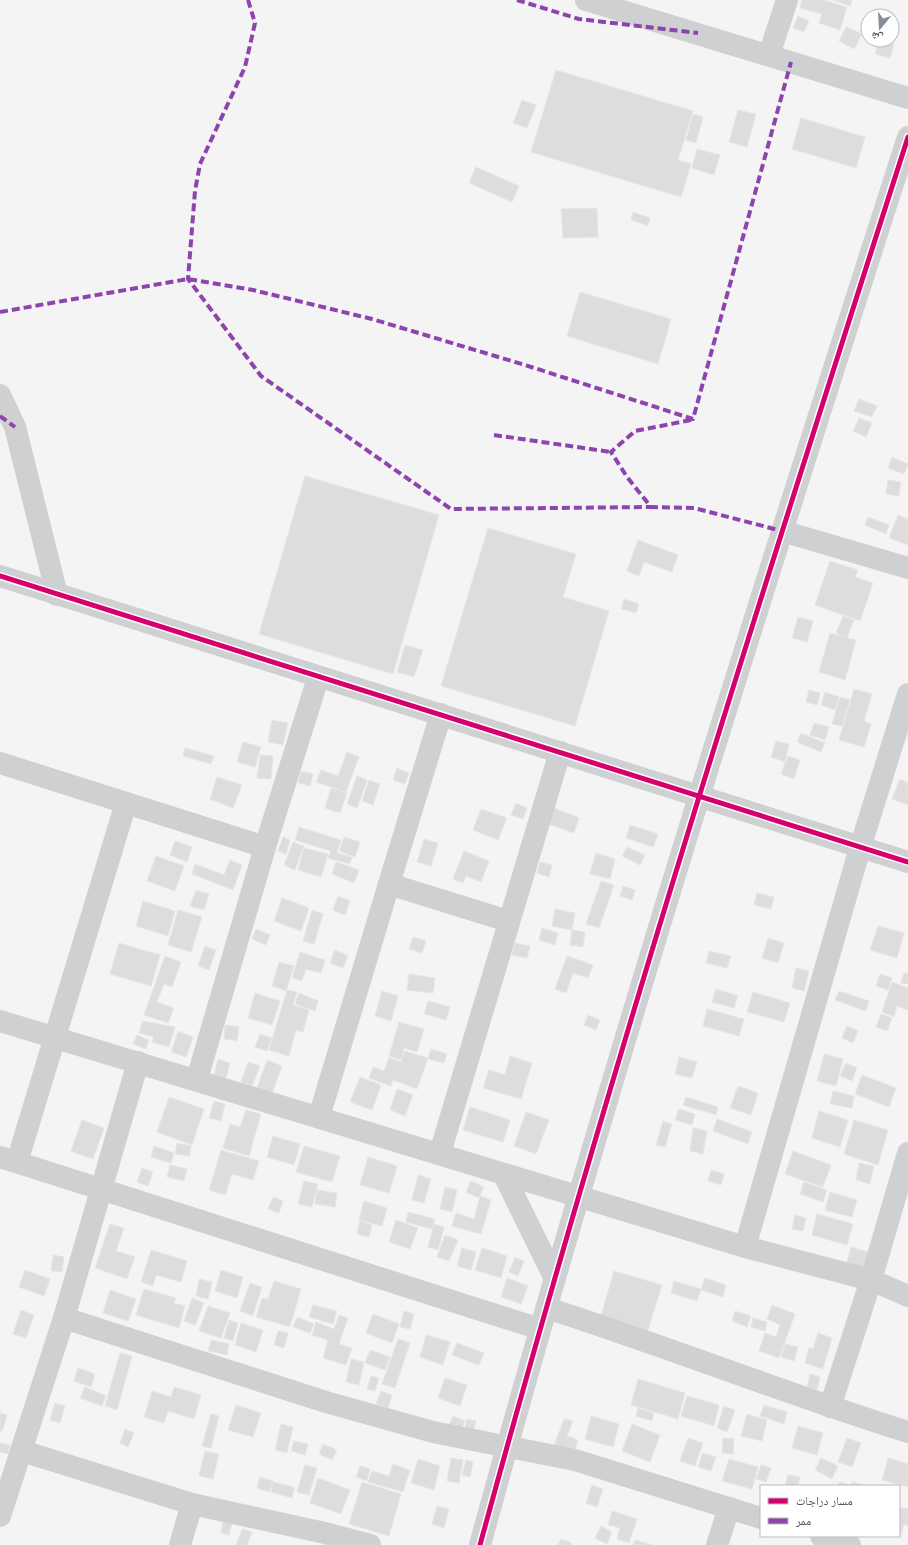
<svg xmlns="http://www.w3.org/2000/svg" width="908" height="1545" viewBox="0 0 908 1545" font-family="'Fira Sans','Noto Naskh Arabic',sans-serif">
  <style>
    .building { fill: #ddddde; stroke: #e5e6e7 }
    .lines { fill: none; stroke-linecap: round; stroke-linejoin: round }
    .minor { stroke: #ced0d2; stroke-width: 22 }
    .quiet { stroke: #8e44ad; stroke-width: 4; stroke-dasharray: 8 4; stroke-linecap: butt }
    .cycleway-casing { stroke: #fff; stroke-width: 8 }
    .cycleway { stroke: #d6006c; stroke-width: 5 }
  </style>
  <rect width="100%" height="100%" fill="#f4f4f4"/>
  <g class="building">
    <path d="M802,0H824L847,7L840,30L819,23L822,14L800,8Z"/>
    <path d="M833,0H852L850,6Z"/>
    <path d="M798,16L809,21L804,32L793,28Z"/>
    <path d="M846,27L862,34L854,49L839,41Z"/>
    <path d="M879,40L894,44L890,58L875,54Z"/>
    <path d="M556,70L693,111L678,160L691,164L681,197L531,152Z"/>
    <path d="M522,100L536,105L527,128L513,123Z"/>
    <path d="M738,110L756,114L747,147L729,142Z"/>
    <path d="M693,114L703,117L696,143L686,140Z"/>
    <path d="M801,118L865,137L856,168L792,149Z"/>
    <path d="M697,149L720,155L714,175L692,168Z"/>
    <path d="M476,167L519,186L512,202L469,183Z"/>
    <path d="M597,208L598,237L563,238L561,209Z"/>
    <path d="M633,212L650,218L648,226L631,220Z"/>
    <path d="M580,292L671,319L658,364L567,336Z"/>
    <path d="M859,399L877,406L872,417L854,411Z"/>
    <path d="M859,418L872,423L866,437L853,431Z"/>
    <path d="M892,457L908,464L904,474L888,468Z"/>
    <path d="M305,476L439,515L393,674L259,634Z"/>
    <path d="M888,480L901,482L899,496L886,494Z"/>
    <path d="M898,515L908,519V545L889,538Z"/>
    <path d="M868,517L889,525L886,534L865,525Z"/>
    <path d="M488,528L576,554L563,597L609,611L575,726L441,686Z"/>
    <path d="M638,540L678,555L672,572L644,562L639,576L627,571Z"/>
    <path d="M830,561L858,570L855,577L873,583L860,621L815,605Z"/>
    <path d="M624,599L639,604L636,613L621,609Z"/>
    <path d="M843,616L854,620L847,638L836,633Z"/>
    <path d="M798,617L813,621L807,642L792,638Z"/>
    <path d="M830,633L856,640L845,680L819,672Z"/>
    <path d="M405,645L423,650L414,677L397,672Z"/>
    <path d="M854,689L872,694L864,721L871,724L864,747L839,740Z"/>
    <path d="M809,690L820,693L817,705L806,702Z"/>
    <path d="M825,692L839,697L835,710L821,705Z"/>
    <path d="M840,697L850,700L842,726L832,724Z"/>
    <path d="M272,720L288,723L283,745L268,742Z"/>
    <path d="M814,723L829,727L825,740L810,735Z"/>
    <path d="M801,733L825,743L821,752L797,742Z"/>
    <path d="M776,741L789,744L785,762L771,757Z"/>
    <path d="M243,742L261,747L255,767L237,762Z"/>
    <path d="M185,748L214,756L211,764L183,756Z"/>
    <path d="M347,752L359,757L346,792L316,782L321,770L338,776Z"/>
    <path d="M260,755L273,756L271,779L257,778Z"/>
    <path d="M788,756L800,760L794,779L781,774Z"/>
    <path d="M397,768L409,773L405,784L393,780Z"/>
    <path d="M301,771L313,774L310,786L298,783Z"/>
    <path d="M357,776L367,780L357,808L347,804Z"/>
    <path d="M217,777L242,785L233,808L210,799Z"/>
    <path d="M900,779L908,783V805L892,799Z"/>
    <path d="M369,780L380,784L373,805L362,801Z"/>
    <path d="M331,788L347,793L340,813L325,808Z"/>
    <path d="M516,803L527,808L523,819L511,815Z"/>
    <path d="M554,808L579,818L574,833L548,824Z"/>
    <path d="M481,809L507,818L498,840L473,830Z"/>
    <path d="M630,825L658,834L653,847L626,838Z"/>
    <path d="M299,827L341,840L337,853L352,857L350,864L328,858L331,851L295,840Z"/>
    <path d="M283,837L290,840L286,854L278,851Z"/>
    <path d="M344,837L360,842L355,857L339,851Z"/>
    <path d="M424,839L438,843L431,866L417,862Z"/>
    <path d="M175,841L192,847L187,862L170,855Z"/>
    <path d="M293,842L304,846L295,870L284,865Z"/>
    <path d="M627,847L645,855L640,865L622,856Z"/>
    <path d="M304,848L328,854L321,877L298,870Z"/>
    <path d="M464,851L489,861L481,882L466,876L463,883L453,879Z"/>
    <path d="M596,853L615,859L610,879L590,874Z"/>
    <path d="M156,856L184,866L175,891L147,881Z"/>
    <path d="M230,860L242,865L233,890L192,874L195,864L224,875Z"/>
    <path d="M336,862L359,870L354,883L332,874Z"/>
    <path d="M540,862L552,865L549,877L537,873Z"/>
    <path d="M601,881L614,885L599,928L586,924Z"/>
    <path d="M623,886L635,890L632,900L620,896Z"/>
    <path d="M196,890L209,894L204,910L190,906Z"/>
    <path d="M757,893L774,897L771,909L754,905Z"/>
    <path d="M338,896L350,901L345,915L333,910Z"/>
    <path d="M282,898L309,908L301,931L274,921Z"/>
    <path d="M143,901L175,911L168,936L136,926Z"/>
    <path d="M555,909L575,913L572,930L552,926Z"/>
    <path d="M178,910L202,917L191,952L168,945Z"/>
    <path d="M312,910L323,914L314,944L303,941Z"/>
    <path d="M878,926L904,933L897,958L870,950Z"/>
    <path d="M542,928L558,933L555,945L539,940Z"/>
    <path d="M256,929L270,935L266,945L252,939Z"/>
    <path d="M572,930L585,932L583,947L570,945Z"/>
    <path d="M413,937L426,941L422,953L409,949Z"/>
    <path d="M768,938L784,943L778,963L762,958Z"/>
    <path d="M119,943L160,955L151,986L110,974Z"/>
    <path d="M515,943L530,946L527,958L512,955Z"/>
    <path d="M205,946L216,950L209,970L198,966Z"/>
    <path d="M335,950L348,956L343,968L330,963Z"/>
    <path d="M709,951L731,956L727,968L706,963Z"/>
    <path d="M300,952L325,960L321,973L306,969L302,981L292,978Z"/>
    <path d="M165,956L181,962L172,987L164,984L157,1002L174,1008L168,1023L144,1015Z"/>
    <path d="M567,956L593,965L588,978L573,973L566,993L555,989Z"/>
    <path d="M279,962L294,966L286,991L272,986Z"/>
    <path d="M796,968L809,971L804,991L792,988Z"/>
    <path d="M904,973L908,974V984L901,983Z"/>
    <path d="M409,974L435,978L433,993L407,990Z"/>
    <path d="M880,974L892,978L888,990L876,986Z"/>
    <path d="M892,982L908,988V1010L897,1006L894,1017L882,1012Z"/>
    <path d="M716,989L738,996L734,1008L712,1002Z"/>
    <path d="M287,990L297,992L293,1005L309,1010L303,1032L296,1030L289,1056L269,1050Z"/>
    <path d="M382,991L398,996L391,1021L375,1016Z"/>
    <path d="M839,991L869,1001L866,1011L835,1000Z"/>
    <path d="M753,992L790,1003L784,1022L747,1012Z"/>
    <path d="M255,993L280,1001L272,1025L248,1018Z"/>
    <path d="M299,993L318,1001L315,1011L295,1004Z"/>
    <path d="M428,1001L450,1007L446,1020L424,1014Z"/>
    <path d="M707,1009L744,1019L739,1036L703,1026Z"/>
    <path d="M881,1014L892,1018L887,1031L876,1027Z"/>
    <path d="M588,1015L600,1020L596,1030L584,1025Z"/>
    <path d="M143,1021L175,1027L169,1047L152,1042L154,1037L139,1033Z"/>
    <path d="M399,1022L424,1029L417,1052L404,1048L401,1060L389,1056Z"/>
    <path d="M225,1025L239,1027L237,1041L224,1039Z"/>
    <path d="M847,1026L858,1031L853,1043L842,1038Z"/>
    <path d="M178,1031L193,1037L186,1057L171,1052Z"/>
    <path d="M260,1034L272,1038L267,1051L255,1047Z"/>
    <path d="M137,1035L149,1040L146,1049L133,1044Z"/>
    <path d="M431,1049L447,1054L444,1063L428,1059Z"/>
    <path d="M405,1051L428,1058L417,1089L393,1080L391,1086L369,1078L373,1067L384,1071L389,1058L401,1062Z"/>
    <path d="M824,1054L843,1059L836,1086L817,1081Z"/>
    <path d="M510,1056L532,1063L521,1099L483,1088L489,1070L505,1075Z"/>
    <path d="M679,1057L697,1062L692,1078L675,1074Z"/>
    <path d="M218,1059L230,1063L226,1078L214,1075Z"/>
    <path d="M267,1060L282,1066L272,1094L257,1088Z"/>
    <path d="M248,1062L260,1066L252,1086L241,1082Z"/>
    <path d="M846,1063L857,1068L852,1081L840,1076Z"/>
    <path d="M862,1075L896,1088L889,1107L855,1094Z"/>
    <path d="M360,1077L381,1085L372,1110L350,1102Z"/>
    <path d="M738,1086L758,1093L751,1115L730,1108Z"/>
    <path d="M397,1089L413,1095L405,1116L390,1110Z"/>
    <path d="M833,1091L854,1096L852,1108L830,1104Z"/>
    <path d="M169,1097L204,1109L192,1145L157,1132Z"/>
    <path d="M686,1097L718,1107L716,1115L683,1105Z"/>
    <path d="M214,1101L225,1104L221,1121L209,1118Z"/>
    <path d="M470,1107L510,1120L503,1142L463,1130Z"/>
    <path d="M679,1109L695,1114L692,1125L675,1120Z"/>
    <path d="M246,1110L261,1114L249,1156L223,1148L230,1124L240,1127Z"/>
    <path d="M819,1111L848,1120L840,1147L812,1138Z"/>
    <path d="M526,1112L549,1120L536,1154L514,1146Z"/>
    <path d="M717,1119L752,1132L748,1144L713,1131Z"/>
    <path d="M82,1120L104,1128L93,1159L71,1151Z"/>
    <path d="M854,1120L888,1130L878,1165L844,1154Z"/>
    <path d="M663,1121L672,1124L665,1147L656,1145Z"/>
    <path d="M693,1128L707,1131L703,1154L690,1151Z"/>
    <path d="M273,1136L300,1144L294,1165L267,1157Z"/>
    <path d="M177,1143L191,1146L190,1156L175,1154Z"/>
    <path d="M154,1146L174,1153L171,1163L151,1157Z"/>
    <path d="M304,1146L340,1156L332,1182L296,1172Z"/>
    <path d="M221,1150L259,1161L253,1180L232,1174L225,1195L209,1190Z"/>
    <path d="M793,1151L831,1165L823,1187L785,1174Z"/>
    <path d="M368,1157L397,1166L389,1193L360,1185Z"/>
    <path d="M859,1163L874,1166L870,1184L856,1180Z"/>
    <path d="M170,1165L187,1169L184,1181L167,1177Z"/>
    <path d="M142,1168L153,1172L148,1186L137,1182Z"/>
    <path d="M711,1170L724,1174L721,1185L708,1181Z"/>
    <path d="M418,1175L431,1179L424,1203L412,1200Z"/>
    <path d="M304,1181L318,1184L312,1207L298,1204Z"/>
    <path d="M471,1181L484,1187L479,1198L466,1192Z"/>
    <path d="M804,1182L827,1190L823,1202L800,1194Z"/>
    <path d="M445,1187L457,1190L452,1212L440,1209Z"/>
    <path d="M317,1190L337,1193L335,1207L315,1204Z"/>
    <path d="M830,1192L857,1200L852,1217L825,1210Z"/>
    <path d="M480,1196L491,1200L481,1234L452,1226L456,1213L474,1219Z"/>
    <path d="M273,1197L283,1201L279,1213L268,1209Z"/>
    <path d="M364,1201L387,1208L382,1226L359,1220Z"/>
    <path d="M408,1212L435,1219L432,1229L406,1222Z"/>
    <path d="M817,1214L853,1224L847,1245L812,1235Z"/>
    <path d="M795,1215L806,1218L803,1231L792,1229Z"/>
    <path d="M396,1220L418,1228L410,1249L389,1242Z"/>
    <path d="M360,1221L372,1225L369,1237L357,1234Z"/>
    <path d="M110,1224L124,1228L116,1251L135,1257L127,1279L95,1268Z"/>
    <path d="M434,1224L444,1227L438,1250L428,1247Z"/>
    <path d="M445,1235L458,1240L449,1261L437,1257Z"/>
    <path d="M851,1247L868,1252L863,1270L846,1265Z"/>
    <path d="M462,1248L476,1252L471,1270L457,1266Z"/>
    <path d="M482,1248L507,1256L501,1278L475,1270Z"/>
    <path d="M151,1250L187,1261L181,1282L156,1275L153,1286L141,1282Z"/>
    <path d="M53,1255L64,1257L62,1272L51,1271Z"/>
    <path d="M515,1257L524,1261L518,1276L509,1272Z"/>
    <path d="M25,1270L50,1279L44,1296L19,1287Z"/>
    <path d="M221,1270L243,1277L237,1298L215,1291Z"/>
    <path d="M614,1271L662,1285L648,1330L601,1316Z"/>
    <path d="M507,1278L528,1286L521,1304L501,1297Z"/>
    <path d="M705,1278L726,1285L723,1297L701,1290Z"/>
    <path d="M199,1279L212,1282L208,1299L196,1296Z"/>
    <path d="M274,1281L301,1289L290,1327L256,1317L262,1298L268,1299Z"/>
    <path d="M674,1281L701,1289L697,1301L671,1293Z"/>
    <path d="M250,1283L262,1287L253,1316L240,1311Z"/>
    <path d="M144,1289L176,1298L174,1303L185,1306L179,1328L136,1315Z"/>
    <path d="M110,1290L136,1299L128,1321L103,1313Z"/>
    <path d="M192,1298L204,1303L195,1325L184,1321Z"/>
    <path d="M313,1305L337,1311L333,1324L309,1317Z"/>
    <path d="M772,1305L795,1314L779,1358L759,1351L765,1333L776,1337L780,1325L767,1319Z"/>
    <path d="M208,1306L230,1313L221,1338L199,1331Z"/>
    <path d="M21,1310L34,1315L26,1338L13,1334Z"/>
    <path d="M404,1311L414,1314L410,1329L400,1327Z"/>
    <path d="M735,1311L751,1316L747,1327L732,1321Z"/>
    <path d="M373,1314L399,1324L392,1343L366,1333Z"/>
    <path d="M339,1315L348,1318L339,1344L352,1348L346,1365L323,1358L328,1340L312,1335L316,1322L334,1329Z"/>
    <path d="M297,1317L314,1324L310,1333L293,1327Z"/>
    <path d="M753,1318L767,1322L765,1331L751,1327Z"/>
    <path d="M229,1320L238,1323L233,1341L224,1338Z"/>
    <path d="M241,1323L263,1330L256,1352L235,1345Z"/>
    <path d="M278,1331L288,1333L284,1348L274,1345Z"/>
    <path d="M818,1333L832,1338L823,1369L805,1363L809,1348L813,1349Z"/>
    <path d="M426,1335L450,1342L443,1365L420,1357Z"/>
    <path d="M398,1339L410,1343L395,1388L382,1384Z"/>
    <path d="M211,1340L229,1344L227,1355L208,1351Z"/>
    <path d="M457,1343L484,1353L479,1365L452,1355Z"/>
    <path d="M785,1344L798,1347L794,1361L781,1357Z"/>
    <path d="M370,1350L390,1357L385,1370L365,1363Z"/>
    <path d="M120,1353L132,1356L117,1410L105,1406Z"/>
    <path d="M351,1359L364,1362L359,1385L346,1382Z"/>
    <path d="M78,1368L95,1374L91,1387L74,1381Z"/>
    <path d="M810,1374L820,1377L817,1390L807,1387Z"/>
    <path d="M371,1376L379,1378L375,1391L367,1389Z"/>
    <path d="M445,1378L467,1385L460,1406L438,1398Z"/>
    <path d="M638,1379L685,1393L678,1419L631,1405Z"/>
    <path d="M85,1387L106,1396L102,1406L80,1398Z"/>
    <path d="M174,1387L201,1395L194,1419L168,1411L164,1423L144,1417L152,1391L171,1397Z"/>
    <path d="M381,1391L392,1395L388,1408L376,1404Z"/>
    <path d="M687,1396L719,1405L714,1426L681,1416Z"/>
    <path d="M55,1403L65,1406L60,1423L50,1420Z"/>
    <path d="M236,1405L261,1413L253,1437L228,1430Z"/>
    <path d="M764,1405L787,1412L784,1424L760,1416Z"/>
    <path d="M724,1406L735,1410L727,1432L717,1428Z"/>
    <path d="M638,1408L654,1413L652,1421L636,1416Z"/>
    <path d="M0,1413L7,1415L2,1431H0Z"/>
    <path d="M211,1414L219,1416L211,1448L202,1446Z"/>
    <path d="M747,1414L767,1420L762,1441L741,1436Z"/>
    <path d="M453,1416L465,1421L461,1430L449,1425Z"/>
    <path d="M591,1416L619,1424L613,1447L585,1439Z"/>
    <path d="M467,1419L476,1421L473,1434L464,1432Z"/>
    <path d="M564,1419L573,1421L567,1436L578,1440L574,1453L554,1446Z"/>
    <path d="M281,1424L293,1427L287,1453L275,1450Z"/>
    <path d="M632,1424L660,1435L650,1462L622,1451Z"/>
    <path d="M798,1426L823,1433L817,1455L792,1448Z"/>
    <path d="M125,1429L134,1433L128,1447L120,1443Z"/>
    <path d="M688,1438L703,1443L695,1466L680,1461Z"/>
    <path d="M723,1438L734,1439L733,1454L722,1453Z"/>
    <path d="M847,1438L861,1443L852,1467L838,1462Z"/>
    <path d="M294,1441L308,1444L305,1455L291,1451Z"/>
    <path d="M0,1443L10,1445L8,1454L0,1452Z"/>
    <path d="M323,1444L337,1450L332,1460L319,1454Z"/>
    <path d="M205,1451L219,1454L213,1479L199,1476Z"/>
    <path d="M703,1453L716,1457L711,1471L698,1467Z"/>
    <path d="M451,1458L463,1460L459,1483L447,1481Z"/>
    <path d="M821,1458L838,1466L832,1479L815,1470Z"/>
    <path d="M888,1458L908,1464V1487L882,1480Z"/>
    <path d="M418,1459L440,1466L434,1490L411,1483Z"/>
    <path d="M729,1459L758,1467L752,1489L722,1481Z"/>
    <path d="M466,1460L473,1462L470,1477L462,1475Z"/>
    <path d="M393,1464L410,1470L403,1492L368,1482L372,1471L389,1476Z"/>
    <path d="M305,1465L317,1468L309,1495L297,1492Z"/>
    <path d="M761,1465L771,1468L766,1482L756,1479Z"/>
    <path d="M360,1466L370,1469L367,1481L356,1477Z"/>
    <path d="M788,1475L800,1477L798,1486H785Z"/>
    <path d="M260,1477L273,1481L269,1492L257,1488Z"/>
    <path d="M318,1478L350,1490L341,1514L310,1503Z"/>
    <path d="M273,1482L294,1487L292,1498L271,1492Z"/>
    <path d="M362,1482L401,1494L389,1536L349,1524Z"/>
    <path d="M839,1482L851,1485V1486H838Z"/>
    <path d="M852,1482L864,1485V1486H851Z"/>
    <path d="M592,1485L603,1489L597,1507L586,1503Z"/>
    <path d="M437,1506L449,1509L444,1528L432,1524Z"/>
    <path d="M899,1507L908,1509V1526L904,1524L901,1535L899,1534Z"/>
    <path d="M612,1511L637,1519L629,1543L617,1539L620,1528L608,1525Z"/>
    <path d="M224,1518L233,1519L229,1535L221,1533Z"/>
    <path d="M601,1526L612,1532L607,1544L595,1538Z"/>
    <path d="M242,1529L252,1532L247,1545H236Z"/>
    <path d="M561,1539L571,1543V1545H558Z"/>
    <path d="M635,1540L652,1545H633Z"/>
  </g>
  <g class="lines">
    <g class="minor">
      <path d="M586,0L908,98"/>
      <path d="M769,55L787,0"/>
      <path d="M0,395L15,427L57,595"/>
      <path d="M782,531L908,568"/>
      <path d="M0,576L908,862"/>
      <path d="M0,763L265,847"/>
      <path d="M389,884L441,714"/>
      <path d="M0,1021L745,1247L871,1280L908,1296"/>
      <path d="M197,1079L265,847L318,678"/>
      <path d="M319,1117L389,884L508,921"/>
      <path d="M440,1153L560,752"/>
      <path d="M0,1157L540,1329"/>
      <path d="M17,1162L126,803"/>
      <path d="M504,1175L555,1279"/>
      <path d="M745,1247L860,848L908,694"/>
      <path d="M547,1308C668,1347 787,1394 908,1432"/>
      <path d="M64,1318L326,1402L433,1432L575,1460L761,1518"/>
      <path d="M830,1407L871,1280L908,1153"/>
      <path d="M22,1451L192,1504L325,1533L370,1545"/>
      <path d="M0,1516L64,1318L138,1062"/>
      <path d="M821,1536L850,1545"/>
      <path d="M180,1545L192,1504"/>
      <path d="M480,1545C609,1072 758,604 908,137"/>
      <path d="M717,1545L729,1508"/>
    </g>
    <g class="quiet">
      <path d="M248,0L255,23L245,67L200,164L195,191L188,279L261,376L451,509L651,507"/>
      <path d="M517,0L579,19L698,33"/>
      <path d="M0,312L188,279L253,290L372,319L525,365L693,419L791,62"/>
      <path d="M0,416L15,427"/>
      <path d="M691,420L635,431L611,452L627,477L651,507L694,508L782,531"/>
      <path d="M494,435L611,452"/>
    </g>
    <defs>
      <g id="cycleway">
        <path d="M0,576L908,862"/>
        <path d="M480,1545C609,1072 758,604 908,137"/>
      </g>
    </defs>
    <use href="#cycleway" class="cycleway-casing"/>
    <use href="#cycleway" class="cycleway"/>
  </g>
  <rect x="760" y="1485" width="140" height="52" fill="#ffffff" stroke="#b7bbc0"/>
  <rect x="768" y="1498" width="20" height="6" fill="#d6006c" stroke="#b7bbc0"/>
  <text x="796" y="1505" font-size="12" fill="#4a5661">مسار دراجات</text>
  <rect x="768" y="1518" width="20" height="6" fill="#8e44ad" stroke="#b7bbc0"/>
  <text x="796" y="1525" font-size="12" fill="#4a5661">ممر</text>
  <g transform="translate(880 28) rotate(198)"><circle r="19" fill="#ffffff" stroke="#b7bbc0"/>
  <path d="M0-3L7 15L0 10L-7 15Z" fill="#868d94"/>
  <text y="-6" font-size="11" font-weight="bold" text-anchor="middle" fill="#4a5661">ش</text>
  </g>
</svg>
